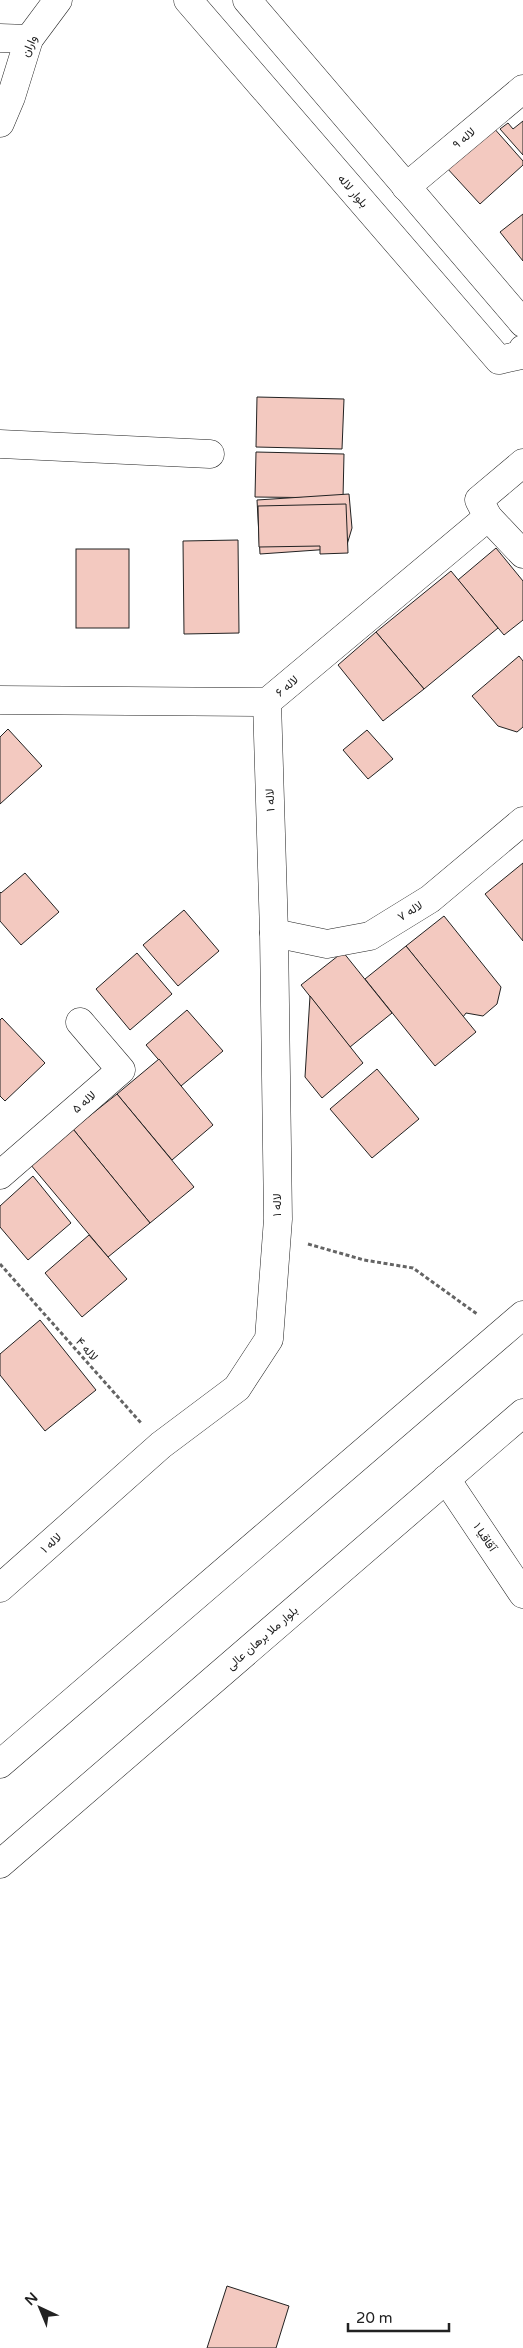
<svg xmlns="http://www.w3.org/2000/svg" width="523" height="2348" viewBox="0 0 523 2348" font-family="'Varela Round',Vazirmatn,sans-serif">
  <style>
    .building { fill: #f3c9c0; stroke: #222 }
    .lines { fill: none; stroke-linecap: round; stroke-linejoin: round }
    .street-casing { stroke: #222; stroke-width: 29 }
    .secondary-casing { stroke: #222; stroke-width: 29 }
    .path { stroke: #646464; stroke-width: 3; stroke-dasharray: 4 2.5; stroke-linecap: butt }
    .street { stroke: #fff; stroke-width: 28 }
    .secondary { stroke: #fff; stroke-width: 28 }
    .labels { text-anchor: middle; dominant-baseline: central; stroke-width: 4; stroke-linejoin: round; paint-order: stroke }
    .street-label { font-size: 12px; fill: #222; stroke: #fff }
  </style>
  <rect width="100%" height="100%" fill="#fff"/>
  <g class="building">
    <path d="M523,121V155L500,129L508,123L513,129Z"/>
    <path d="M492,126L523,161V165L480,204L446,167Z"/>
    <path d="M523,214V261L500,232Z"/>
    <path d="M257,397L344,399L342,449L256,447Z"/>
    <path d="M256,452L344,454L343,498L255,497Z"/>
    <path d="M349,494L352,528L346,548L260,554L257,500Z"/>
    <path d="M346,504L348,553L320,554V546L259,547L258,506Z"/>
    <path d="M238,540L239,633L184,634L183,541Z"/>
    <path d="M496,548L523,581V620L504,635L458,580Z"/>
    <rect x="76" y="549" width="53" height="79"/>
    <path d="M451,571L498,628L424,689L376,632Z"/>
    <path d="M376,632L424,689L383,721L338,665Z"/>
    <path d="M519,656L523,661V727L517,732L498,726L472,696Z"/>
    <path d="M8,729L42,766L0,804V737Z"/>
    <path d="M367,730L393,759L368,779L343,750Z"/>
    <path d="M523,863V941L485,894Z"/>
    <path d="M25,873L59,912L21,945L0,921V892L1,893Z"/>
    <path d="M184,910L219,951L178,986L143,945Z"/>
    <path d="M444,916L501,987L497,1004L483,1016L466,1013L463,1017L406,946Z"/>
    <path d="M406,946L476,1032L435,1066L365,979Z"/>
    <path d="M343,952L392,1013L350,1047L301,985Z"/>
    <path d="M137,953L172,994L130,1030L96,989Z"/>
    <path d="M310,996L363,1063L322,1098L305,1077Z"/>
    <path d="M187,1010L223,1051L181,1086L146,1045Z"/>
    <path d="M2,1018L45,1063L5,1101L0,1096V1020Z"/>
    <path d="M159,1059L213,1125L172,1160L117,1094Z"/>
    <path d="M377,1069L419,1119L372,1158L330,1109Z"/>
    <path d="M117,1094L194,1187L150,1223L73,1129Z"/>
    <path d="M73,1129L150,1223L108,1257L30,1164Z"/>
    <path d="M33,1176L71,1223L28,1260L0,1227V1206Z"/>
    <path d="M89,1235L127,1279L82,1317L45,1273Z"/>
    <path d="M40,1320L96,1390L45,1431L0,1375V1354Z"/>
    <path d="M227,2286L289,2306L276,2348H207Z"/>
  </g>
  <g class="lines">
    <defs>
      <g id="street">
        <path d="M406,187L523,89"/>
        <path d="M0,444L210,454"/>
        <path d="M523,463L479,500L488,517L523,554"/>
        <path d="M0,700L267,702L488,517"/>
        <path d="M274,933L327,944L370,936L430,899L523,821"/>
        <path d="M0,1175L121,1070L80,1022"/>
        <path d="M446,1479L523,1594"/>
        <path d="M0,1588L161,1445L237,1388L269,1339L278,1219L274,933L267,702"/>
      </g>
      <g id="secondary">
        <path d="M188,0L499,360L521,355L523,349"/>
        <path d="M247,0L523,323"/>
        <path d="M0,38L29,39"/>
        <path d="M0,123L11,97L29,39L58,0"/>
        <path d="M0,1764L523,1315"/>
        <path d="M0,1864L523,1413"/>
      </g>
    </defs>
    <use href="#street" class="street-casing"/>
    <use href="#secondary" class="secondary-casing"/>
    <g class="path">
      <path d="M308,1244L364,1260L413,1268L477,1314"/>
      <path d="M0,1264L141,1423"/>
    </g>
    <use href="#street" class="street"/>
    <use href="#secondary" class="secondary"/>
  </g>
  <g class="labels">
    <g class="street-label">
      <text transform="translate(29 46) rotate(-66)">واران</text>
      <text transform="translate(464 138) rotate(-40)">لاله ۹</text>
      <text transform="translate(353 191) rotate(49)">بلوار لاله</text>
      <text transform="translate(287 686) rotate(-40)">لاله ۶</text>
      <text transform="translate(270 800) rotate(-92)">لاله ۱</text>
      <text transform="translate(410 911) rotate(-32)">لاله ۷</text>
      <text transform="translate(84 1102) rotate(-41)">لاله ۵</text>
      <text transform="translate(277 1205) rotate(-90)">لاله ۱</text>
      <text transform="translate(87 1349) rotate(48)">لاله ۴</text>
      <text transform="translate(485 1537) rotate(56)">آقاقیا ۱</text>
      <text transform="translate(51 1543) rotate(-42)">لاله ۱</text>
      <text transform="translate(262 1638) rotate(-41)">بلوار ملا برهان عالی</text>
    </g>
  </g>
  <g transform="translate(40 2308) rotate(316)" stroke="#ffffff" stroke-width="4" paint-order="stroke">
  <path d="M0-4L9 19L0 12L-9 19Z" fill="#222222"/>
  <text y="-8" font-size="14" font-weight="bold" text-anchor="middle" fill="#222222">N</text>
  </g>
  <path d="M348 2323v8h101v-8" fill="none" stroke="#222222" stroke-width="2.5"/>
  <text x="356" y="2323" font-size="15" fill="#222222" stroke="#ffffff" stroke-width="4" paint-order="stroke">20 m</text>
</svg>
